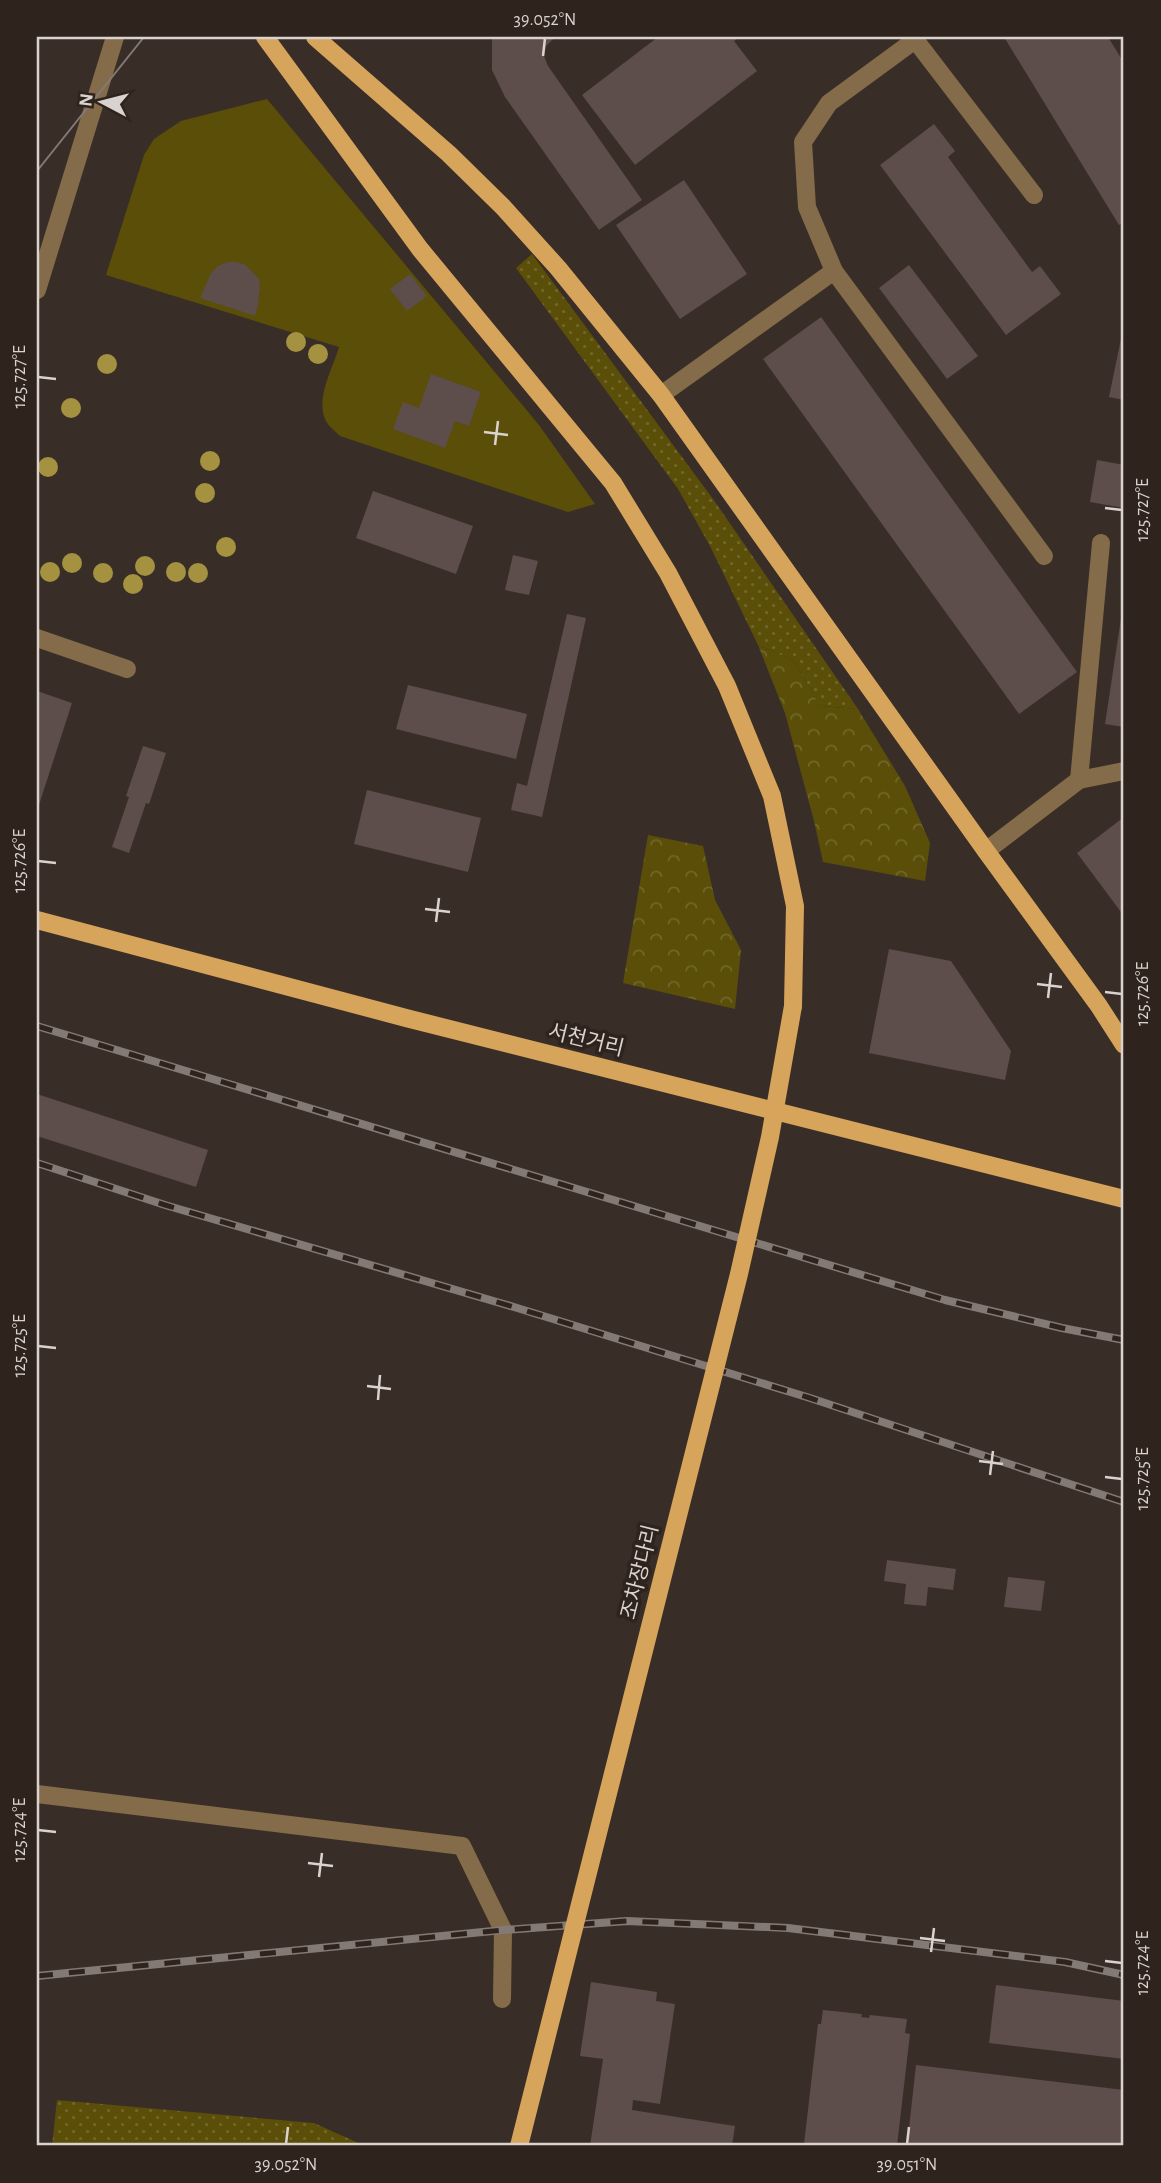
<svg xmlns="http://www.w3.org/2000/svg" width="1161" height="2183" viewBox="0 0 1161 2183" font-family="'Alegreya Sans','Noto Sans KR',sans-serif">
  <style>
    .grass { fill: url(#grass-dots) }
    .forest { fill: url(#forest-crowns) }
    .park { fill: #5a4e08 }
    .building { fill: #5d4d4b }
    .lines { fill: none; stroke-linecap: round; stroke-linejoin: round }
    .minor { stroke: #846b49; stroke-width: 18 }
    .major { stroke: #d7a45b; stroke-width: 18 }
    .tram { stroke: #847a75; stroke-width: 2 }
    .rail-casing { stroke: #847a75; stroke-width: 8 }
    .rail { stroke: #2f241d; stroke-width: 5; stroke-dasharray: 16; stroke-linecap: butt }
    .major-bridge { stroke: #d7a45b; stroke-width: 18 }
    .tree { fill: #a59241 }
    .ticks { fill: none; stroke: #dad2ce; stroke-width: 2.5 }
    .labels { text-anchor: middle; dominant-baseline: central; stroke-width: 7; stroke-linejoin: round; paint-order: stroke }
    .street-label { font-size: 21px; fill: #dad2ce; stroke: #2f241d }
    .neatline { fill: none; stroke: #dad2ce; stroke-width: 2.5 }
    .ticks-label { font-size: 18px; text-anchor: middle; fill: #dad2ce }
  </style>
  <defs>
    <pattern id="grass-dots" width="8" height="8" patternUnits="userSpaceOnUse" patternTransform="scale(1.75)"><rect width="8" height="8" fill="#5a4e08"/><path d="M2 2h.1M6 6h.1" fill="none" stroke="#71672b" stroke-width="1.8" stroke-linecap="round"/></pattern>
    <pattern id="forest-crowns" width="20" height="18" patternUnits="userSpaceOnUse" patternTransform="scale(1.75)"><rect width="20" height="18" fill="#5a4e08"/><path d="M2 6a3 3 0 1 1 6 0M12 15a3 3 0 1 1 6 0" fill="none" stroke="#71672b"/></pattern>
  </defs>
  <rect width="100%" height="100%" fill="#392e27"/>
  <g class="grass">
    <path d="M532,254L713,499L858,709L820,706L794,661L758,645L710,546L678,489L516,268Z"/>
    <path d="M57,2100L314,2123L365,2146H52Z"/>
  </g>
  <g class="forest">
    <path d="M758,645L794,661L820,706L858,709L905,786L930,843L925,881L823,862L814,821L785,713Z"/>
    <path d="M648,835L703,846L715,900L741,950L735,1009L623,983Z"/>
  </g>
  <path class="park" d="M267,99L539,425L595,504L568,512L340,436C335,431 328,426 325,419C316,397 333,368 339,347L106,275L144,155L154,139L181,121Z"/>
  <g class="building">
    <path d="M492,37H555L546,46L544,56L548,66L642,200L599,230L505,97L492,70Z"/>
    <path d="M658,37H740L734,41L757,71L635,165L582,95Z"/>
    <path d="M1004,37H1108L1124,63V222L1119,225Z"/>
    <path d="M934,124L955,151L948,157L1032,272L1040,266L1061,294L1006,335L880,165Z"/>
    <path d="M684,180L747,274L680,319L616,225Z"/>
    <path d="M228,262H237L246,265L259,279L260,288L258,301L259,302L255,316L200,298L211,273L218,266Z"/>
    <path d="M909,265L978,356L947,379L879,288Z"/>
    <path d="M410,274L427,296L407,311L390,289Z"/>
    <path d="M821,317L1077,672L1019,714L763,359Z"/>
    <path d="M1123,329H1124V400L1109,397Z"/>
    <path d="M431,374L481,392L469,426L455,421L445,448L393,429L403,402L419,408Z"/>
    <path d="M1097,460L1124,465V508L1090,502Z"/>
    <path d="M373,491L473,526L456,574L356,538Z"/>
    <path d="M513,555L538,561L529,595L505,590Z"/>
    <path d="M1123,605H1124V727L1105,724Z"/>
    <path d="M567,614L586,618L542,817L511,810L517,783L527,786Z"/>
    <path d="M408,685L527,714L516,759L396,729Z"/>
    <path d="M37,691L72,703L37,811Z"/>
    <path d="M143,746L166,753L149,804L146,803L129,853L112,847L129,797L126,796Z"/>
    <path d="M367,790L481,818L468,872L354,844Z"/>
    <path d="M1124,817V916L1077,853Z"/>
    <path d="M889,949L951,961L1011,1051L1005,1080L869,1053Z"/>
    <path d="M37,1094L208,1150L196,1187L37,1136Z"/>
    <path d="M887,1560L956,1569L953,1590L928,1587L926,1606L904,1604L906,1584L884,1581Z"/>
    <path d="M1008,1577L1045,1581L1041,1611L1004,1607Z"/>
    <path d="M591,1982L657,1992L656,2001L675,2004L660,2104L633,2100L632,2110L735,2126L732,2146H590L603,2059L580,2056Z"/>
    <path d="M996,1985L1124,2001V2059L989,2043Z"/>
    <path d="M823,2010L862,2014L861,2017L869,2018L870,2015L907,2019L905,2033L910,2034L897,2146H808V2145L804,2144L818,2024H821Z"/>
    <path d="M916,2065L1124,2090V2146H907Z"/>
  </g>
  <g class="lines">
    <g class="minor">
      <path d="M913,37L1034,195"/>
      <path d="M915,40L829,103L803,142L807,207L834,271L1044,556"/>
      <path d="M37,290L115,37"/>
      <path d="M661,395L834,271"/>
      <path d="M37,638L127,669"/>
      <path d="M1079,780L1101,543"/>
      <path d="M986,851L1079,780L1124,771"/>
      <path d="M37,1794L462,1846L503,1930L502,1999"/>
    </g>
    <g class="major">
      <path d="M265,37L420,249L613,483L668,573L727,686L772,796L795,906L793,1006"/>
      <path d="M315,37L449,154L503,207L558,268L661,395L986,851L1099,1006L1124,1045"/>
      <path d="M37,920L406,1018L1124,1199"/>
    </g>
    <path class="tram" d="M37,171L144,37"/>
    <defs>
      <g id="rail">
        <path d="M37,1026L945,1300L1062,1328L1124,1340"/>
        <path d="M37,1163L165,1205L514,1307L810,1398L1124,1502"/>
        <path d="M37,1976L503,1930L627,1921L788,1928L1065,1962L1124,1975"/>
      </g>
    </defs>
    <use href="#rail" class="rail-casing"/>
    <use href="#rail" class="rail"/>
    <path class="major-bridge" d="M519,2146L739,1274L770,1137L793,1006"/>
  </g>
  <g class="tree">
    <circle cx="296" cy="342" r="10"/>
    <circle cx="318" cy="354" r="10"/>
    <circle cx="107" cy="364" r="10"/>
    <circle cx="71" cy="408" r="10"/>
    <circle cx="210" cy="461" r="10"/>
    <circle cx="48" cy="467" r="10"/>
    <circle cx="205" cy="493" r="10"/>
    <circle cx="226" cy="547" r="10"/>
    <circle cx="72" cy="563" r="10"/>
    <circle cx="145" cy="566" r="10"/>
    <circle cx="50" cy="572" r="10"/>
    <circle cx="176" cy="572" r="10"/>
    <circle cx="103" cy="573" r="10"/>
    <circle cx="198" cy="573" r="10"/>
    <circle cx="133" cy="584" r="10"/>
  </g>
  <path class="ticks" d="M543,56L545,38M38,377L56,379M484,432L508,435M495,445L498,421M1105,508L1122,510M38,861L56,863M425,909L450,912M436,922L439,898M1037,984L1062,987M1105,992L1122,994M1048,998L1051,973M38,1346L56,1348M367,1386L391,1389M378,1400L380,1375M979,1461L1003,1464M990,1475L993,1451M1105,1477L1122,1479M38,1830L56,1832M308,1863L333,1866M319,1877L322,1853M920,1938L945,1941M931,1952L934,1928M1105,1961L1122,1963M286,2144L288,2127M907,2144L909,2127"/>
  <g class="labels">
    <g class="street-label">
      <text transform="translate(586 1040) rotate(14)">서천거리</text>
      <text transform="translate(640 1572) rotate(-76)">조차장다리</text>
    </g>
  </g>
  <rect width="1161" height="2183" fill="none" stroke="#2f241d" stroke-width="77"/>
  <g transform="translate(102 102) rotate(277)" stroke="#2f241d" stroke-width="5" paint-order="stroke">
  <path d="M0-5L12 26L0 18L-12 26Z" fill="#dad2ce"/>
  <text y="-10" font-size="19" font-weight="bold" text-anchor="middle" fill="#dad2ce">N</text>
  </g>
  <rect x="38" y="38" width="1084" height="2106" class="neatline"/>
  <g class="ticks-label">
    <text x="545" y="25">39.052°N</text>
    <text transform="translate(19 377) rotate(-90)" y="6">125.727°E</text>
    <text transform="translate(1142 510) rotate(-90)" y="6">125.727°E</text>
    <text transform="translate(19 861) rotate(-90)" y="6">125.726°E</text>
    <text transform="translate(1142 994) rotate(-90)" y="6">125.726°E</text>
    <text transform="translate(19 1346) rotate(-90)" y="6">125.725°E</text>
    <text transform="translate(1142 1479) rotate(-90)" y="6">125.725°E</text>
    <text transform="translate(19 1830) rotate(-90)" y="6">125.724°E</text>
    <text transform="translate(1142 1963) rotate(-90)" y="6">125.724°E</text>
    <text x="286" y="2170">39.052°N</text>
    <text x="907" y="2170">39.051°N</text>
  </g>
</svg>
